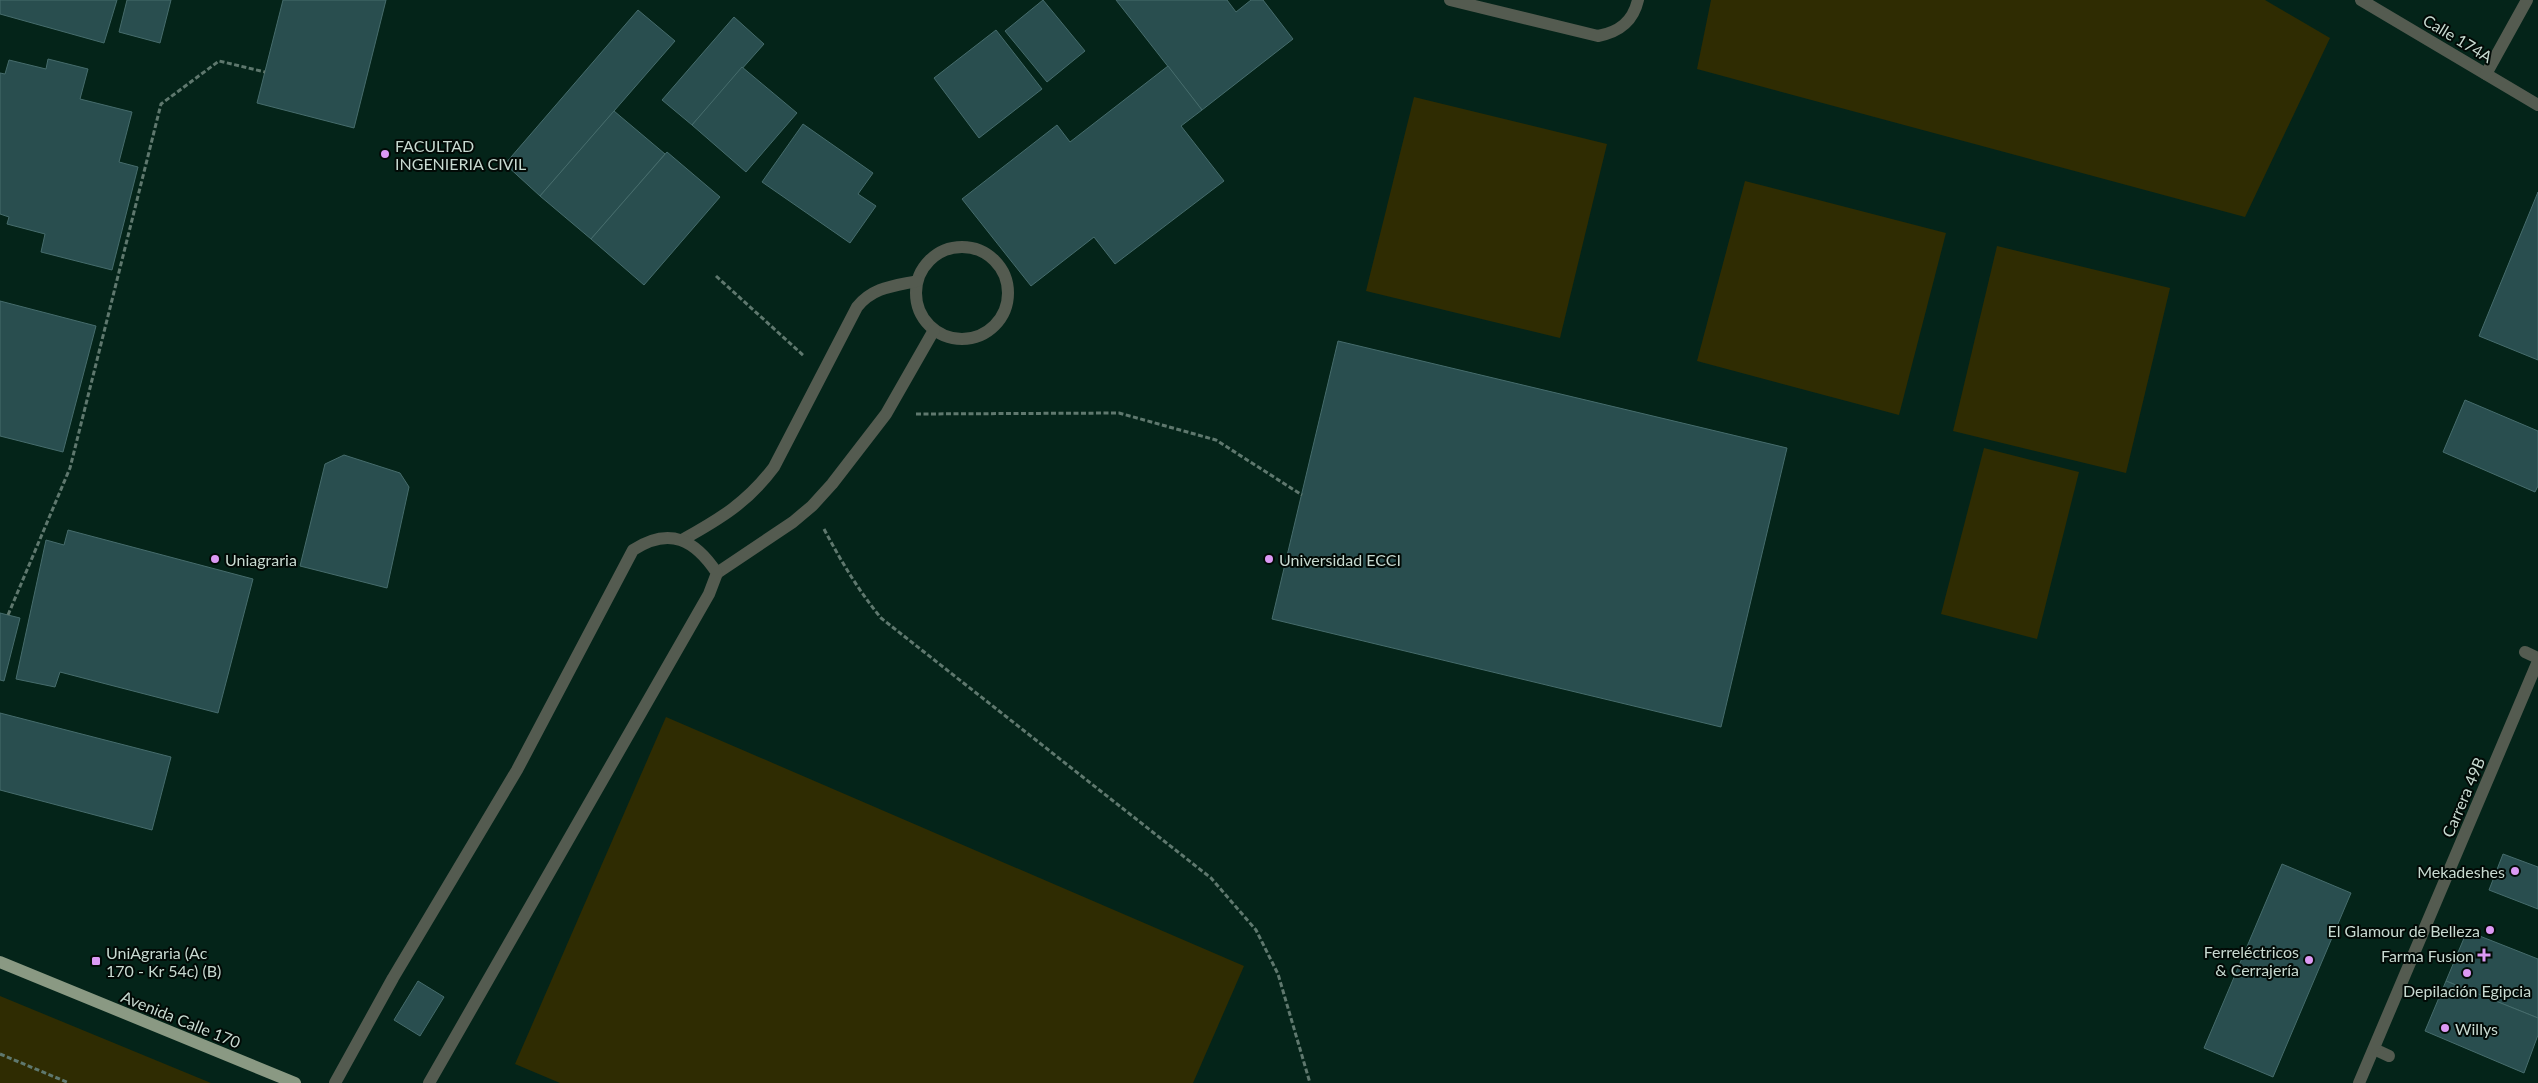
<svg xmlns="http://www.w3.org/2000/svg" width="2538" height="1083" viewBox="0 0 2538 1083" font-family="Lato,sans-serif">
  <style>
    .green { fill: #2f2c02 }
    .building { fill: #294e4f; stroke: #466c6c }
    .lines { fill: none; stroke-linecap: round; stroke-linejoin: round }
    .path { stroke: #5f786e; stroke-width: 3; stroke-dasharray: 5 2.5; stroke-linecap: butt }
    .minor { stroke: #545b50; stroke-width: 12 }
    .major { stroke: #8a9983; stroke-width: 12 }
    .poi-dot { fill: #dc99f4; stroke: #020a06; stroke-width: 2 }
    .labels { text-anchor: middle; dominant-baseline: central; stroke-width: 4; stroke-linejoin: round; paint-order: stroke }
    .street-label { font-size: 16px; fill: #c8dad1; stroke: #020a06 }
    .poi-label { font-size: 16px; fill: #c8dad1; stroke: #020a06; text-anchor: start }
  </style>
  <rect width="100%" height="100%" fill="#042419"/>
  <g class="green">
    <path d="M1711,0H2265L2330,38L2245,217L1697,69Z"/>
    <path d="M1414,97L1607,144L1560,338L1366,291Z"/>
    <path d="M1745,181L1946,233L1899,415L1697,361Z"/>
    <path d="M1997,246L2170,288L2126,473L1953,431Z"/>
    <path d="M1984,448L2079,472L2037,639L1941,614Z"/>
    <path d="M666,717L1244,966L1193,1083H560L515,1064Z"/>
    <path d="M0,996L211,1083H0Z"/>
  </g>
  <g class="building">
    <path d="M0,0H117L104,43L0,14Z"/>
    <path d="M127,0H171L160,43L119,32Z"/>
    <path d="M283,0H386L354,128L257,103Z"/>
    <path d="M1043,0L1085,51L1047,82L1005,31Z"/>
    <path d="M1116,0H1227L1236,12L1251,0H1263L1293,39L1202,110Z"/>
    <path d="M638,10L675,41L540,196L505,164Z"/>
    <path d="M734,17L764,44L692,125L662,100Z"/>
    <path d="M996,30L1042,89L979,138L934,78Z"/>
    <path d="M48,59L88,69L80,99L132,112L119,162L138,167L112,270L41,252L45,234L7,224L9,217L0,214V73L5,74L9,60L46,69Z"/>
    <path d="M1168,66L1202,110L1181,126L1224,181L1115,264L1094,237L1031,286L962,199L1057,125L1070,142Z"/>
    <path d="M742,67L797,113L746,172L692,125Z"/>
    <path d="M614,111L665,154L591,239L540,196Z"/>
    <path d="M803,124L873,173L858,194L876,206L850,243L762,182Z"/>
    <path d="M667,152L720,197L644,285L591,239Z"/>
    <path d="M2538,192V360L2479,336Z"/>
    <path d="M0,301L96,326L63,452L0,436Z"/>
    <path d="M1338,341L1787,448L1721,727L1272,619Z"/>
    <path d="M2465,400L2538,431V486L2535,492L2443,452Z"/>
    <path d="M344,455L400,473L409,487L387,588L300,566L325,464Z"/>
    <path d="M68,530L253,579L218,713L60,672L55,687L16,679L46,540L64,545Z"/>
    <path d="M0,613L20,618L4,681L0,680Z"/>
    <path d="M0,713L171,757L152,830L0,790Z"/>
    <path d="M2503,854L2538,867V909L2489,890Z"/>
    <path d="M2282,864L2351,893L2273,1077L2204,1048Z"/>
    <path d="M2467,931L2538,959V1018L2446,981Z"/>
    <path d="M418,981L444,997L420,1036L394,1020Z"/>
    <path d="M2446,981L2538,1018V1035L2524,1073L2425,1031Z"/>
  </g>
  <g class="lines">
    <g class="path">
      <path d="M716,276L804,356"/>
      <path d="M916,414L1119,413L1216,440L1302,495"/>
      <path d="M824,529C841,561 858,590 881,618L1211,878L1256,930L1278,974L1310,1083"/>
      <path d="M8,615L70,468L161,104L219,61L265,72"/>
      <path d="M0,1054L69,1083"/>
    </g>
    <g class="minor">
      <path d="M1450,0L1598,36C1619,32 1633,22 1638,0"/>
      <path d="M2361,0L2538,105"/>
      <path d="M2486,74L2527,0"/>
      <circle cx="962" cy="293" r="46"/>
      <path d="M682,540C720,519 748,502 774,467L857,307C873,287 894,286 917,281"/>
      <path d="M717,573L793,522L812,506L832,484L886,414L934,330"/>
      <path d="M2525,652L2538,658"/>
      <path d="M2374,1049L2389,1056"/>
      <path d="M335,1083L393,978L517,770L633,550C670,526 695,540 717,573L709,594L429,1083"/>
      <path d="M2359,1083L2538,661"/>
    </g>
    <path class="major" d="M0,962L295,1083"/>
  </g>
  <g class="poi-dot">
    <circle cx="385" cy="154" r="5"/>
    <circle cx="215" cy="559" r="5"/>
    <circle cx="1269" cy="559" r="5"/>
    <circle cx="2515" cy="871" r="5"/>
    <circle cx="2490" cy="930" r="5"/>
    <path d="M2481.5 947.5h5v5h5v5h-5v5h-5v-5h-5v-5h5z"/>
    <circle cx="2309" cy="960" r="5"/>
    <rect x="91" y="956" width="10" height="10" rx="2.5"/>
    <circle cx="2467" cy="973" r="5"/>
    <circle cx="2445" cy="1028" r="5"/>
  </g>
  <g class="labels">
    <g class="street-label">
      <text transform="translate(2458 38) rotate(31)">Calle 174A</text>
      <text transform="translate(2463 797) rotate(-67)">Carrera 49B</text>
      <text transform="translate(181 1019) rotate(22)">Avenida Calle 170</text>
    </g>
    <g class="poi-label">
      <text x="395" y="145">FACULTAD<tspan x="395" dy="18">INGENIERIA CIVIL</tspan></text>
      <text x="225" y="559">Uniagraria</text>
      <text x="1279" y="559">Universidad ECCI</text>
      <text x="2505" y="871" text-anchor="end">Mekadeshes</text>
      <text x="2480" y="930" text-anchor="end">El Glamour de Belleza</text>
      <text x="2299" y="951" text-anchor="end">Ferreléctricos<tspan x="2299" dy="18">&amp; Cerrajería</tspan></text>
      <text x="106" y="952">UniAgraria (Ac<tspan x="106" dy="18">170 - Kr 54c) (B)</tspan></text>
      <text x="2474" y="955" text-anchor="end">Farma Fusion</text>
      <text x="2467" y="990" text-anchor="middle">Depilación Egipcia</text>
      <text x="2455" y="1028">Willys</text>
    </g>
  </g>
</svg>
